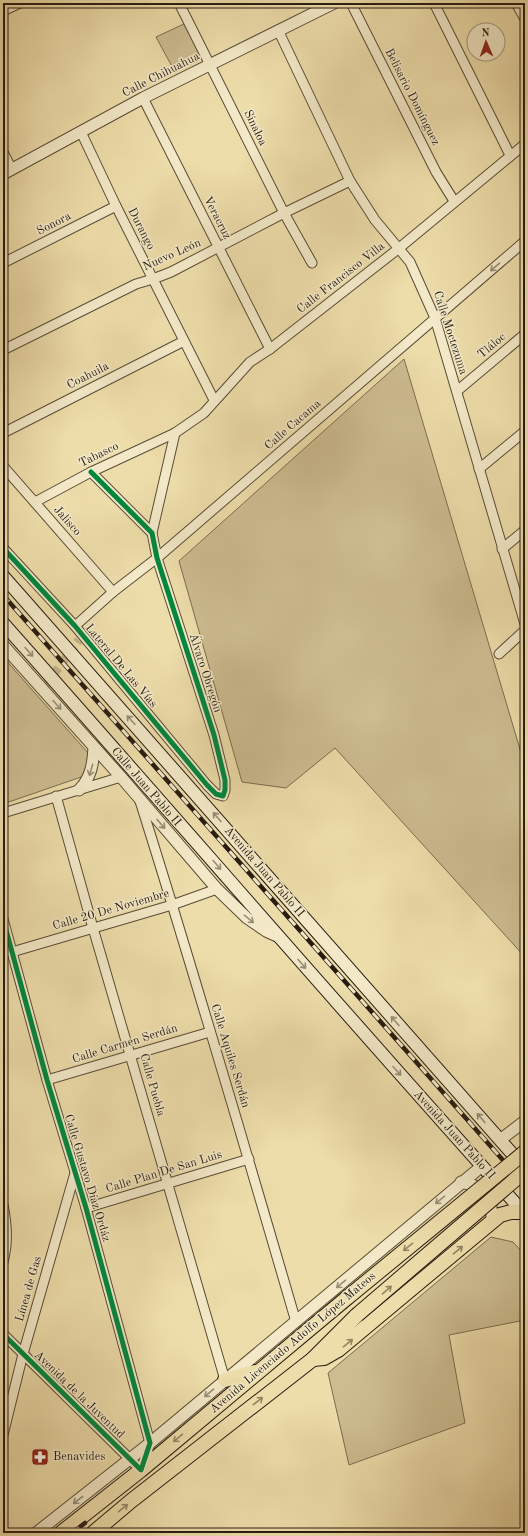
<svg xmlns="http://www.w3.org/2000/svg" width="528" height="1536" viewBox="0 0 528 1536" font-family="'Old Standard TT',serif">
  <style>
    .green { fill: #ccbc90; stroke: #7a6c50 }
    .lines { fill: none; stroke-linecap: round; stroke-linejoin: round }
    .minor-tunnel { stroke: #c6b68b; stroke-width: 9; stroke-dasharray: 9 4.5; stroke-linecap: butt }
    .minor-casing { stroke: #594c37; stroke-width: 11 }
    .tertiary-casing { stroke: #594c37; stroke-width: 13 }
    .secondary-casing { stroke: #281c11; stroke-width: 14 }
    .primary-casing { stroke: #281c11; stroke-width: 16 }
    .minor { stroke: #f3e9c8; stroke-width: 9 }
    .tertiary { stroke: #f3e9c8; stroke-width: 11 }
    .secondary { stroke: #f3e9c8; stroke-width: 12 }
    .primary { stroke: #edddaa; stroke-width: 14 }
    .rail-casing { stroke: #281c11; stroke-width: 4.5 }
    .rail { stroke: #f3e9c8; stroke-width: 3; stroke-dasharray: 9; stroke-linecap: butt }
    .primary-bridge-casing { stroke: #281c11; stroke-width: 16; stroke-linecap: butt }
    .primary-bridge { stroke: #edddaa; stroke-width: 14 }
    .cycleway-casing { stroke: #f3e9c8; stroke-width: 8 }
    .cycleway { stroke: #00873e; stroke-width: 5 }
    .oneway { stroke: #988d76 }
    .oneway2 { stroke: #948665 }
    .labels { text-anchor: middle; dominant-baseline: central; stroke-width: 3; stroke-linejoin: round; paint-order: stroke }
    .street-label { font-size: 12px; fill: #281c11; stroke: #f3e9c8 }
    .poi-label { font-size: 12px; fill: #281c11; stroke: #f3e9c8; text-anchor: start }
  </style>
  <rect width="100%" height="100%" fill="#edddaa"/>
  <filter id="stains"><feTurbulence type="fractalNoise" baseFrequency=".005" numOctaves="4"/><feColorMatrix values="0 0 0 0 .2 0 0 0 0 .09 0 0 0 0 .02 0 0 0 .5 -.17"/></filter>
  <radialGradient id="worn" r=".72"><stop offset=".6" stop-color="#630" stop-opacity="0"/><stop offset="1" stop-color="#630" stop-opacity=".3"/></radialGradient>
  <g class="green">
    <path d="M186,23L202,55L199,60L175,72L156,37Z"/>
    <path d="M404,359L525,766V957L335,748L286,788L242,782L179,561Z"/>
    <path d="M3,657L89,754L84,776L3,804Z"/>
    <path d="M491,1237L513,1242L525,1255V1320L449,1335L465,1423L349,1465L328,1373Z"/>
  </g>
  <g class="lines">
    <path class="minor-tunnel" d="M45,686L79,640"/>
    <defs>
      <g id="minor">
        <path d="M179,3L284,213L312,263"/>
        <path d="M351,3L436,172L454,201"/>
        <path d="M434,3L510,155"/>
        <path d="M516,3L525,19"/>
        <path d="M3,11L20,3"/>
        <path d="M278,30L350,181L375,220L410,262L435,318L525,624"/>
        <path d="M143,98L270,349"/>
        <path d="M81,132L116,206L214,400"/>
        <path d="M3,152L12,170"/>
        <path d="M3,263L116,206"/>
        <path d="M3,350L136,284L153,279L171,272L284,213L350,181"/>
        <path d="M457,391L525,334"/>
        <path d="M3,433L184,341"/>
        <path d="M3,466L113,592"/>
        <path d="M479,469L525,431"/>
        <path d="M35,502L91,472L175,433L204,413L250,362L270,349L398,249L525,144"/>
        <path d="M152,533L175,433"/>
        <path d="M3,548L75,626L207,785L216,794L223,796L225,790V780L214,735L157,558L152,533L91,472"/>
        <path d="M502,549L525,530"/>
        <path d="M75,626L113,592L157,558L525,241"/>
        <path d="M499,654L525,630"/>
        <path d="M56,796L93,928L225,1380"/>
        <path d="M139,798C194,972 245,1147 296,1322"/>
        <path d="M3,813L121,777"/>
        <path d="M3,919L47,1080L86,1208L150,1443L141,1470L3,1334"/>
        <path d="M12,952L172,905L217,889"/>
        <path d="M47,1080L210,1032"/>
        <path d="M3,1205C7,1224 8,1244 3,1262"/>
        <path d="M86,1208L249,1159"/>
        <path d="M3,1435L23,1354L75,1173"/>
      </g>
      <g id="tertiary">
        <path d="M3,174L143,98L334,3"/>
        <path d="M3,645L121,777L217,889L247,918L266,931L277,936"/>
        <path d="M79,790C91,778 93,764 94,748"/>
        <path d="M500,1140L525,1121"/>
        <path d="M461,1182C484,1186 493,1198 492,1221"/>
        <path d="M36,1533L150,1443L482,1166"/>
      </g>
      <g id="secondary">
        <path d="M3,576L523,1166"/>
        <path d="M3,623C178,820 349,1019 525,1214"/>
      </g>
      <g id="primary">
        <path d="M313,1359L324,1358L338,1350L500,1215L511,1212H523"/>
        <path d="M225,1380L255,1372"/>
        <path d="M61,1533L141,1470L348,1297"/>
        <path d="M93,1533L131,1501L313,1359L357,1315"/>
      </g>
    </defs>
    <use href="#minor" class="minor-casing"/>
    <use href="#tertiary" class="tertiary-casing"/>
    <use href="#secondary" class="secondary-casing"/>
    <use href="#primary" class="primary-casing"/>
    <use href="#minor" class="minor"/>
    <use href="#tertiary" class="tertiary"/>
    <use href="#secondary" class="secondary"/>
    <use href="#primary" class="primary"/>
    <defs>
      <g id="rail">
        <path d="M3,595L525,1185"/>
        <path d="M72,1533L85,1523"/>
      </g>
    </defs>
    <use href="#rail" class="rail-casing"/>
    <use href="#rail" class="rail"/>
    <defs>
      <g id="primary-bridge">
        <path d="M348,1297L525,1152"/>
        <path d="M357,1315L525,1171"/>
      </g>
    </defs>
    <use href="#primary-bridge" class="primary-bridge-casing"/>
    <use href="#primary-bridge" class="primary-bridge"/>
    <defs>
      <g id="cycleway">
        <path d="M3,548L75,626L207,785L216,794L223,796L225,790V780L214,735L157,558L152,533L91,472"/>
        <path d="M3,919L47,1080L86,1208L150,1443L141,1470L3,1334"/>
      </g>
    </defs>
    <use href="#cycleway" class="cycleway-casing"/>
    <use href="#cycleway" class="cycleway"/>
  </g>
  <defs><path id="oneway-shaft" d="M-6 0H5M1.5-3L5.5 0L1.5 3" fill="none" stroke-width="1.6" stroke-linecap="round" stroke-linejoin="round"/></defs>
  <g class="oneway">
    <use href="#oneway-shaft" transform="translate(495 267) rotate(139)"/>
    <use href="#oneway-shaft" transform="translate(29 652) rotate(48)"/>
    <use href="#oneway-shaft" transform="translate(57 705) rotate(48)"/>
    <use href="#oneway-shaft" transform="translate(131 720) rotate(-132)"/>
    <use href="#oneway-shaft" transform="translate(91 770) rotate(106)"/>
    <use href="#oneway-shaft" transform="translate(217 817) rotate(-131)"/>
    <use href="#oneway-shaft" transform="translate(161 824) rotate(49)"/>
    <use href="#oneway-shaft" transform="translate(217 865) rotate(49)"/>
    <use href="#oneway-shaft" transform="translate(249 919) rotate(39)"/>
    <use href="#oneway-shaft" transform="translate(302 964) rotate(49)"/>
    <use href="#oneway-shaft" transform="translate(395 1021) rotate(-131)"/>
    <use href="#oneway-shaft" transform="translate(397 1071) rotate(48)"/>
    <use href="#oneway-shaft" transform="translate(481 1118) rotate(-131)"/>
    <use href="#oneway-shaft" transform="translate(440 1200) rotate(140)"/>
    <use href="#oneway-shaft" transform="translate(341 1284) rotate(140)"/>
    <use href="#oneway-shaft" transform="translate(209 1393) rotate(140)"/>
    <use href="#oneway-shaft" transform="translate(78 1500) rotate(142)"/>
  </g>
  <g class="oneway2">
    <use href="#oneway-shaft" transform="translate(408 1247) rotate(141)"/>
    <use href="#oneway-shaft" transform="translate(458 1250) rotate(-40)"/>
    <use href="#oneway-shaft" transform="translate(387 1290) rotate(-41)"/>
    <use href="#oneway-shaft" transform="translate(348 1343) rotate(-40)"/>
    <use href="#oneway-shaft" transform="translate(258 1401) rotate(-38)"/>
    <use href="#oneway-shaft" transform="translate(178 1438) rotate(140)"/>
    <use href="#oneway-shaft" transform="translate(123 1508) rotate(-40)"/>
  </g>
  <defs>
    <symbol id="pharmacy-square" viewBox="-11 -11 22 22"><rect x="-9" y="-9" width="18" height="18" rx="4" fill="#8f2418" stroke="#f3e9c8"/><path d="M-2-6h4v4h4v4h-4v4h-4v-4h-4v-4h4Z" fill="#fff"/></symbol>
  </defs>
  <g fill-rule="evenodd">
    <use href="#pharmacy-square" x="30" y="1447" width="20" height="20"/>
  </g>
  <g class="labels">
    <g class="street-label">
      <text transform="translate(161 75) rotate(-27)">Calle Chihuahua</text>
      <text transform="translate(412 97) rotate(63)">Belisario Domínguez</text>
      <text transform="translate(255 128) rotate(64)">Sinaloa</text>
      <text transform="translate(217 218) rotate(63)">Veracruz</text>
      <text transform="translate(54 224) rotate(-27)">Sonora</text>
      <text transform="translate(141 229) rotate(63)">Durango</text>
      <text transform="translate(172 255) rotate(-24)">Nuevo León</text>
      <text transform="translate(341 278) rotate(-38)">Calle Francisco Villa</text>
      <text transform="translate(450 333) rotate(72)">Calle Moctezuma</text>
      <text transform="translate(492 346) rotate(-40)">Tláloc</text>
      <text transform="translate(88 376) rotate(-27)">Coahuila</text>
      <text transform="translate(293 425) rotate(-41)">Calle Cacama</text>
      <text transform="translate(99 455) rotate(-26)">Tabasco</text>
      <text transform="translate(67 521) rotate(49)">Jalisco</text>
      <text transform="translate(121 666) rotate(50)">Lateral De Las Vías</text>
      <text transform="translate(205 673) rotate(72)">Álvaro Obregón</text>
      <text transform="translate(146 787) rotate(49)">Calle Juan Pablo II</text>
      <text transform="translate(264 872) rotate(49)">Avenida Juan Pablo II</text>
      <text transform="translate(111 910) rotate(-16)">Calle 20 De Noviembre</text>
      <text transform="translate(125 1044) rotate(-17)">Calle Carmen Serdán</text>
      <text transform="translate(230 1056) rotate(73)">Calle Aquiles Serdán</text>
      <text transform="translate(152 1085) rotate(74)">Calle Puebla</text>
      <text transform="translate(454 1135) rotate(48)">Avenida Juan Pablo II</text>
      <text transform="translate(164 1172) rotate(-17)">Calle Plan De San Luis</text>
      <text transform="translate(87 1178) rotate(73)">Calle Gustavo Díaz Ordáz</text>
      <text transform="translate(29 1289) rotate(-74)">Línea de Gas</text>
      <text transform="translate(293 1343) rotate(-40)">Avenida Licenciado Adolfo López Mateos</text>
      <text transform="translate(79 1395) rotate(44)">Avenida de la Juventud</text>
    </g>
    <g class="poi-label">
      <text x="53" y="1457">Benavides</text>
    </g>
  </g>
  <rect width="528" height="1536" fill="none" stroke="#edddaa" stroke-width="16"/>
  <rect x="4" y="4" width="520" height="1528" fill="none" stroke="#281c11" stroke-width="2"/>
  <rect x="8" y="8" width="512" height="1520" fill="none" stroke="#281c11"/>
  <g transform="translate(486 42) rotate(358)"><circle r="19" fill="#f3e9c8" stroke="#a2977f"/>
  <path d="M0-3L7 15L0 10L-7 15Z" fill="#8f2418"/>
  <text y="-6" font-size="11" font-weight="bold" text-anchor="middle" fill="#281c11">N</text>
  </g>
  <rect width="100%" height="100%" filter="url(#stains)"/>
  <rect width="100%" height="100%" fill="url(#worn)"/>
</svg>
